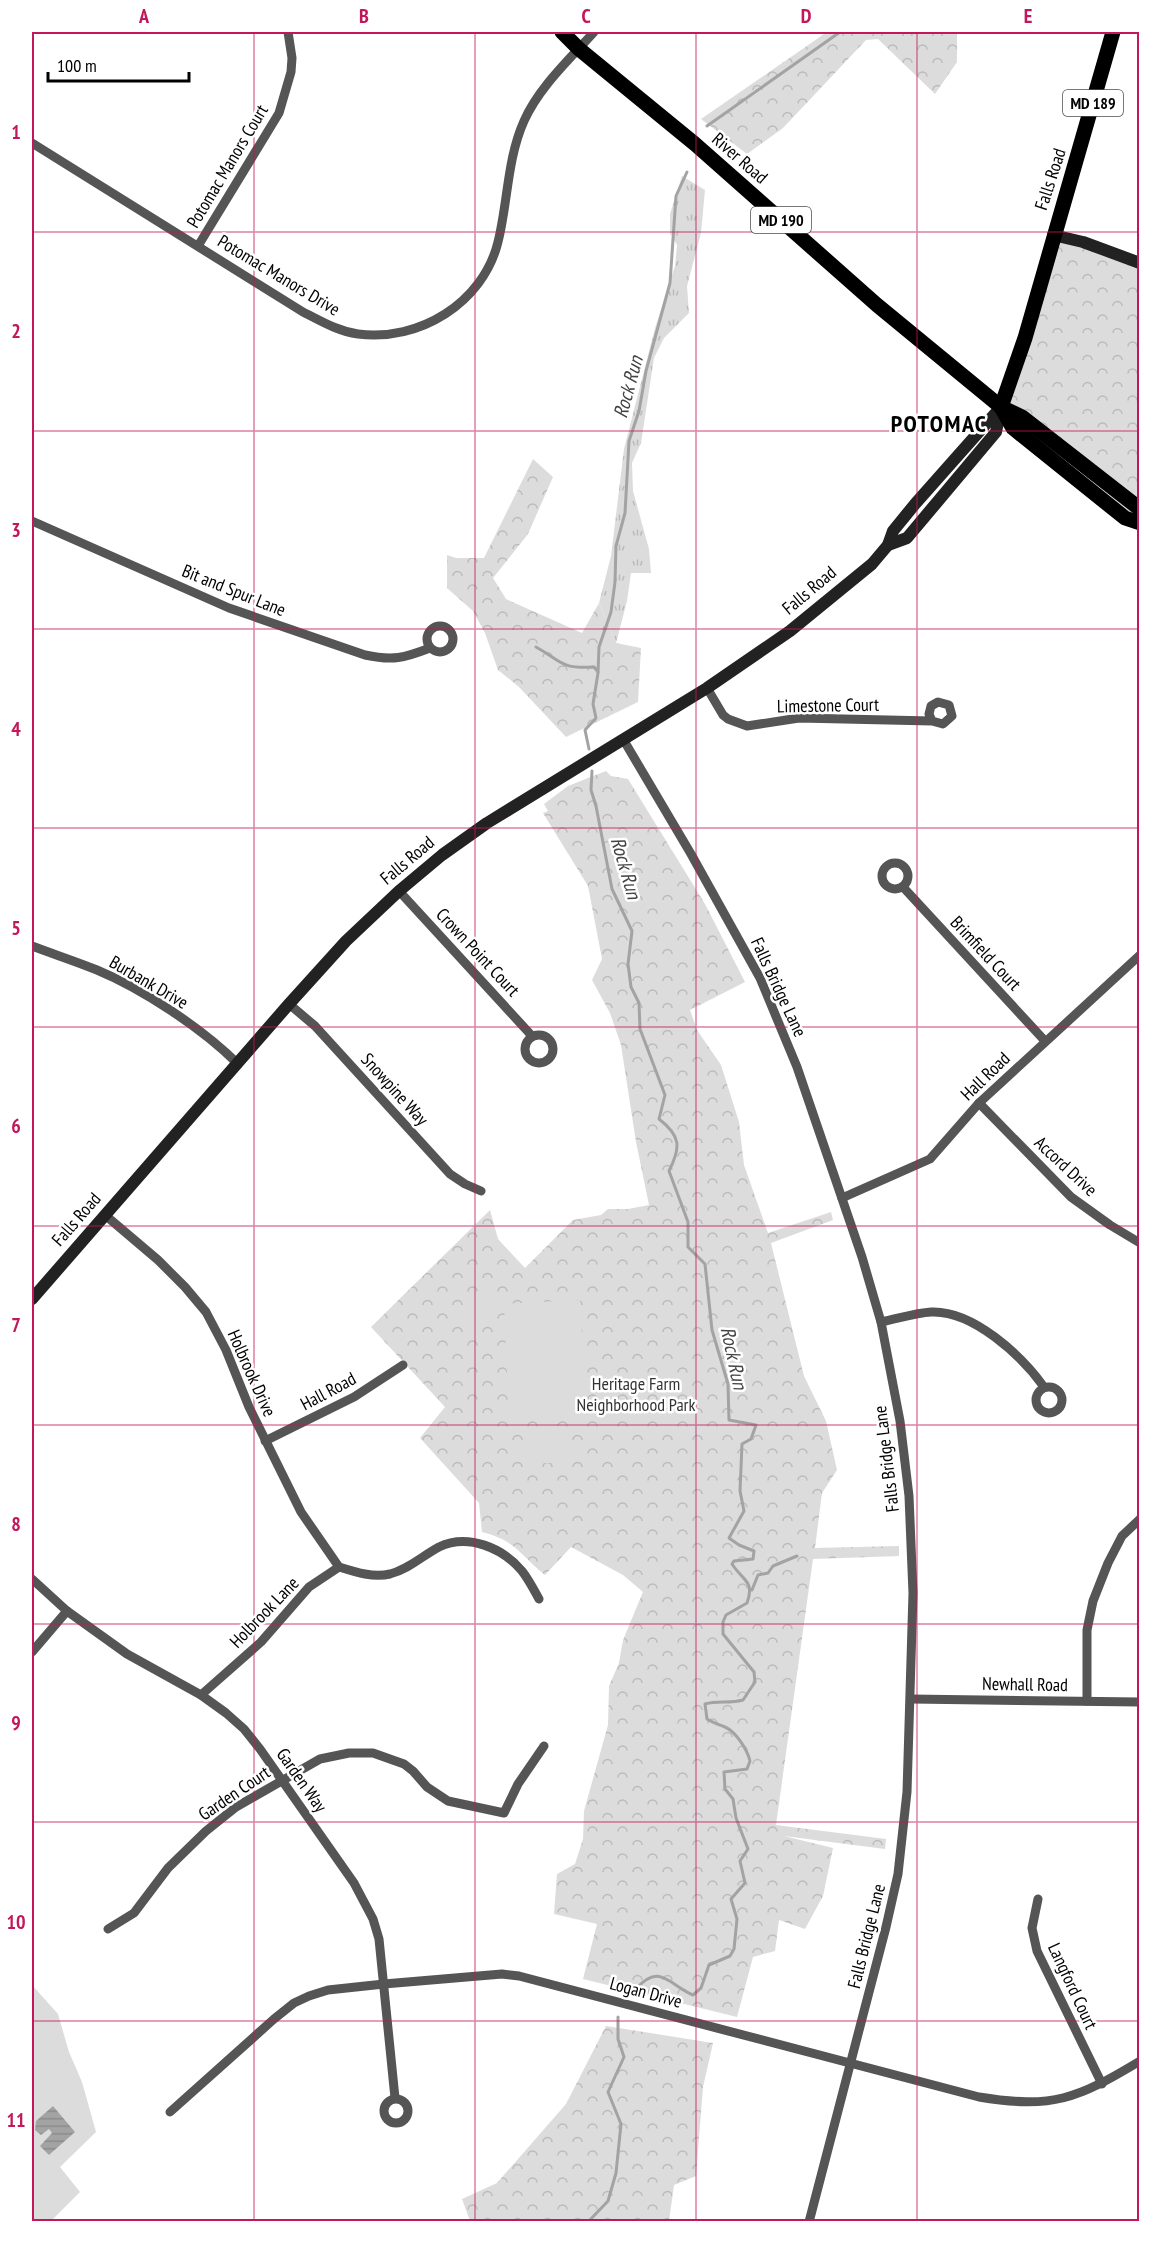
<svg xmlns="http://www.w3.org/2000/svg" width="1171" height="2253" viewBox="0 0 1171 2253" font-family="'PT Sans Narrow',sans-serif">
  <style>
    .grass { fill: url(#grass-tufts) }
    .forest { fill: url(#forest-crowns) }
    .pitch { fill: #dcdcdc }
    .water { fill: url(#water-rules) }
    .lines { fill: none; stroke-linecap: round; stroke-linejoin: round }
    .stream { stroke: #a3a3a3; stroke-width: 3 }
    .street { stroke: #555; stroke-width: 9 }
    .secondary { stroke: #222; stroke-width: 12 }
    .primary { stroke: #000; stroke-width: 15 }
    .grid { fill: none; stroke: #c2185b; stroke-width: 1.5; stroke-opacity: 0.55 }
    .labels { text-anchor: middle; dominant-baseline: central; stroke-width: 5; stroke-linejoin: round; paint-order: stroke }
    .shield { fill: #fff; stroke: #4c4c4c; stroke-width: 1.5 }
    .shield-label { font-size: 16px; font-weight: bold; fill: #000 }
    .street-label { font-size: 18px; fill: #000; stroke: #fff }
    .park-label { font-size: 18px; fill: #333; stroke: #fff }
    .water-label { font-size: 20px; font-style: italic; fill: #444; stroke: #fff }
    .district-label { font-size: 24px; font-weight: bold; letter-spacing: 1.5px; fill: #000; stroke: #fff }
    .neatline { fill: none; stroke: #c2185b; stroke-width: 2 }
    .grid-label { font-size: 20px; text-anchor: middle; font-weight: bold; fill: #c2185b }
  </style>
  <defs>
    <pattern id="grass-tufts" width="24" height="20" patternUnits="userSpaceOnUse" patternTransform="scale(1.5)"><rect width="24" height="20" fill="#dcdcdc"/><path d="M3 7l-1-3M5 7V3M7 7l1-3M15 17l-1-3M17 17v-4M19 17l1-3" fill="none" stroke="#bbb"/></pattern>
    <pattern id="forest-crowns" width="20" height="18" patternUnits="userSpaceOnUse" patternTransform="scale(1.5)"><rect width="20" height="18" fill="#dcdcdc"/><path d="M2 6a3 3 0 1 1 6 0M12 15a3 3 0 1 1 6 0" fill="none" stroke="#bbb"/></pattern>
    <pattern id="water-rules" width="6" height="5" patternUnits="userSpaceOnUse" patternTransform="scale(1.5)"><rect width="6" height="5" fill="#a3a3a3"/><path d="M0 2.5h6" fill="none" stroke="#8b8b8b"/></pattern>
  </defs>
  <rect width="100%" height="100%" fill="#fff"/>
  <path class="grass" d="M682,176L705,190L701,233L687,286L689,313L664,338L654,358L641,443L632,463L633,491L649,549L651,573H631L627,601L616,643L599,603L611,556L624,449L655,328L675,266L677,245L670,233V214Z"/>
  <g class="forest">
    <path d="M827,32H957V62L935,94L878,39L866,40L783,128L747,154L701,119Z"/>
    <path d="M1053,235L1139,263V523L1125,518L1001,407Z"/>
    <path d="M533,459L553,477L528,534L493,578L506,599L582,633L599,603L616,643L641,648L638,702L566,737L519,687L498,670L485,633L473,611L447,588V555L456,558H484Z"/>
    <path d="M606,771L611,776L628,779L705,904L745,982L690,1010L697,1030L721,1065L739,1122L744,1165L768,1233L831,1212L833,1220L771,1243L804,1376L826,1421L837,1470L822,1493L815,1548L899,1546V1556L813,1559L776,1825L886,1839L885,1849L784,1836L833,1848L823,1896L805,1929L779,1920L775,1951L753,1957L737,2017L583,1979L597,1924L554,1914L557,1874L575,1864L583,1839L584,1811L608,1725L609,1686L619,1663L623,1640L643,1592L623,1575L571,1547L545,1575C519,1554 517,1541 482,1532L479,1503L420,1438L445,1407L371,1327L490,1210L498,1239L525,1268L573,1220L601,1215L608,1209H628L649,1205L636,1142L621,1045L610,1013L592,980L602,959L588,886L543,813L548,811L544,804L568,786Z"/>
    <path d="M606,2026L713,2043L703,2087L696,2176L674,2185L669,2221H470L462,2199L497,2183L566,2104Z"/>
  </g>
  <g class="pitch">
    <path d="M493,1291V1325L466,1326V1292Z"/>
    <path d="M580,1300L587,1414L509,1419L504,1304Z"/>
    <path d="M566,1426L569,1463H526L525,1427Z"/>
    <path d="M32,1985L58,2014L69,2052L82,2082L96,2132L60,2167L80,2192L51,2221H32Z"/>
  </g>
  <path class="water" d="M53,2106L75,2132L49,2155L40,2146L52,2133L49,2129L41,2135L35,2130L36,2121Z"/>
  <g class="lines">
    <g class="stream">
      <path d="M707,126L840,32"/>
      <path d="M536,647C563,662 560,669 594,667L598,672"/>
      <path d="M589,749L585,730L596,718L593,704L598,673L599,647L611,612L615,582L616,546L625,513L629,441L639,411L646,371L670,283L676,196L687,172"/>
      <path d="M592,771L591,790L596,806L612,889L632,931L628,964L631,987L639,1003L640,1029L665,1095L659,1119C681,1136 681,1147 669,1171L688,1222V1247L705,1264L712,1330L728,1384L729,1420L756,1425L751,1439L742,1444L740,1491L744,1511L729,1538L739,1545L754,1551L753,1559L734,1561L732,1564C743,1581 755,1581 747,1603L726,1615L723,1622V1634L754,1672L755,1682L743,1700C729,1704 718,1700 705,1704L707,1719C713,1723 718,1724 725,1727C736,1732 747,1749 750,1761L747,1769L724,1772L725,1789L733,1799L736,1818L748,1849L740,1861L745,1883L731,1899L737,1919L734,1949L730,1956L709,1965L701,1988L693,1995C669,1985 660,1962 636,1989"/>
      <path d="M752,1590L758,1575L768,1573L773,1566L797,1556"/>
      <path d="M588,2222L608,2201L616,2173L621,2124L608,2092L624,2057L618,2039V2017"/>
    </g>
    <g class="street">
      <path d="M32,143L303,312C321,321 337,331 358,334C419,342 483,303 498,242C508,202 507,159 524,121C539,87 570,59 594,32"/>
      <path d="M198,246L279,113L291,72L292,58L288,32"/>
      <path d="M32,521L229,608L365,655C393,661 404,658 430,648"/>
      <circle cx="440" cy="639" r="13"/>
      <path d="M707,688L723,715L728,719L747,726L799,718L932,721L943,724L952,716L949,705L938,702L931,706L929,714L932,721"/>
      <path d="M623,739L691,854L760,978L797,1067L862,1257L881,1322L900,1421L909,1496L913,1593L907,1792L898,1874L886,1927L809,2222"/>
      <circle cx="895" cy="876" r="13"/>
      <path d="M903,887L1045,1041"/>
      <path d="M399,891L532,1036"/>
      <path d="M32,946C53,954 75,961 97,970C143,989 203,1029 238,1064"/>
      <path d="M289,1004L315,1026L450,1174L465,1184L481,1191"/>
      <circle cx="539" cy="1049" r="14"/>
      <path d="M979,1103L1071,1197L1110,1225L1140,1243"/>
      <path d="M842,1198L930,1159L979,1103L1140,955"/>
      <path d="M105,1215L158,1260L185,1287L206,1312L226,1350L249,1407L301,1512L339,1567"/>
      <path d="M881,1322C897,1319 915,1313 931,1312C973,1310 1022,1356 1044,1387"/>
      <circle cx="1049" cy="1400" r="13"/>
      <path d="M265,1441L354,1397L403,1365"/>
      <path d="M32,1579L67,1611L127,1654L201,1695L226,1713L244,1729L260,1749L354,1883L373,1919L379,1939L395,2098"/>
      <path d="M32,1652L67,1611"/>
      <path d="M201,1695L261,1642L309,1587L339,1567C355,1572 373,1578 390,1574C409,1569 422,1556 439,1547C468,1533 503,1548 522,1571C529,1580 534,1590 539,1599"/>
      <path d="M911,1699L1140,1702"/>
      <path d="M1087,1701V1630L1093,1601L1108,1563L1122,1536L1140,1519"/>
      <path d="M1038,1899L1032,1928L1037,1951L1102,2084"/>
      <path d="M108,1929L134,1913L168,1868L206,1831L236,1807L320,1759L349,1753H373L404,1764L413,1771L427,1787L448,1801L504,1813L518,1784L544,1746"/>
      <circle cx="396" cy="2111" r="12"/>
      <path d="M170,2112L274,2019L294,2003L309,1996L328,1990L384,1984L502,1974L519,1976L979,2097C1053,2109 1077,2099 1140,2061"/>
    </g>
    <g class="secondary">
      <path d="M1053,235L1083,242L1140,263"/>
      <path d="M888,545L907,538L996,432L1001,408"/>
      <path d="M32,1299L289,1004L346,941L399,891L442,855L487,823L707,688L790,631L872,564L888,545L893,531L915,504L1001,407"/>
    </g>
    <g class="primary">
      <path d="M562,32L579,49L695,144L877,305L1001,407L1022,417L1140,509"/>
      <path d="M1001,407L1025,338L1113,32"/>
      <path d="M1001,407L1013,428L1125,518L1140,523"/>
    </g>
  </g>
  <path class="grid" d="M254,32V2222M475,32V2222M696,32V2222M917,32V2222M32,232H1140M32,431H1140M32,629H1140M32,828H1140M32,1027H1140M32,1226H1140M32,1425H1140M32,1624H1140M32,1822H1140M32,2021H1140"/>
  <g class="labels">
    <g class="shield">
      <rect x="1063" y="90" width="60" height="26" rx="4.5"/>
      <rect x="751" y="207" width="60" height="26" rx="4.5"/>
    </g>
    <g class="shield-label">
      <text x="1093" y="103">MD 189</text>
      <text x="781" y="220">MD 190</text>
    </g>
    <g class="street-label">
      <text transform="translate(740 158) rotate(41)">River Road</text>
      <text transform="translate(227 166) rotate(-59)">Potomac Manors Court</text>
      <text transform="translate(1050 179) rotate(-72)">Falls Road</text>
      <text transform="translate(279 275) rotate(31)">Potomac Manors Drive</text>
      <text transform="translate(234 590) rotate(22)">Bit and Spur Lane</text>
      <text transform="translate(809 590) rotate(-40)">Falls Road</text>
      <text transform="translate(828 705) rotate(-1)">Limestone Court</text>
      <text transform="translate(407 860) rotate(-40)">Falls Road</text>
      <text transform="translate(478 952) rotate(47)">Crown Point Court</text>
      <text transform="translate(986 953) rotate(47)">Brimfield Court</text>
      <text transform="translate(149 982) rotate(30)">Burbank Drive</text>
      <text transform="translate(779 987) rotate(65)">Falls Bridge Lane</text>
      <text transform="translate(985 1076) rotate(-44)">Hall Road</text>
      <text transform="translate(395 1089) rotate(48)">Snowpine Way</text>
      <text transform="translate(1066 1166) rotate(43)">Accord Drive</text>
      <text transform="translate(76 1219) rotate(-49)">Falls Road</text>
      <text transform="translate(252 1373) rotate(66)">Holbrook Drive</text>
      <text transform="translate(328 1391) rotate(-28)">Hall Road</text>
      <text transform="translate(886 1459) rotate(-97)">Falls Bridge Lane</text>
      <text transform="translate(264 1612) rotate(-46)">Holbrook Lane</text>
      <text transform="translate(1025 1684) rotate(1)">Newhall Road</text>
      <text transform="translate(302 1780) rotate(55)">Garden Way</text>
      <text transform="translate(234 1793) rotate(-34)">Garden Court</text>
      <text transform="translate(866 1936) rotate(-76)">Falls Bridge Lane</text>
      <text transform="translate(1073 1986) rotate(65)">Langford Court</text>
      <text transform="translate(646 1992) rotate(15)">Logan Drive</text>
    </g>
    <g class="park-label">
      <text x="636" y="1383">Heritage Farm<tspan x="636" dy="21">Neighborhood Park</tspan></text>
    </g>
    <g class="water-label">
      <text transform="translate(628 387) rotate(-75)">Rock Run</text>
      <text transform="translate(626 868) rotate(74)">Rock Run</text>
      <text transform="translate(734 1358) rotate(78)">Rock Run</text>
    </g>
    <g class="district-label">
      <text x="939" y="423">POTOMAC</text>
    </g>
  </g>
  <rect width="1171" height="2253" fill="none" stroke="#ffffff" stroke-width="66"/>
  <path d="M48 72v9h141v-9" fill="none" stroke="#000000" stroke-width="3"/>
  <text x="57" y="72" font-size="18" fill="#000000" stroke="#ffffff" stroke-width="4.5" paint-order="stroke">100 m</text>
  <rect x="33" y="33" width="1105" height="2187" class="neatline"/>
  <g class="grid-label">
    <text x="144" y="23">A</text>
    <text x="364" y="23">B</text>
    <text x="586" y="23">C</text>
    <text x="806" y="23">D</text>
    <text x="1028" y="23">E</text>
    <text x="16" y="139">1</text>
    <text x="16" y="338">2</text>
    <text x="16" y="537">3</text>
    <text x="16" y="736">4</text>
    <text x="16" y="935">5</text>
    <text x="16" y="1133">6</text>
    <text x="16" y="1332">7</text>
    <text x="16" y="1531">8</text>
    <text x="16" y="1730">9</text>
    <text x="16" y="1929">10</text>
    <text x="16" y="2127">11</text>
  </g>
</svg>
